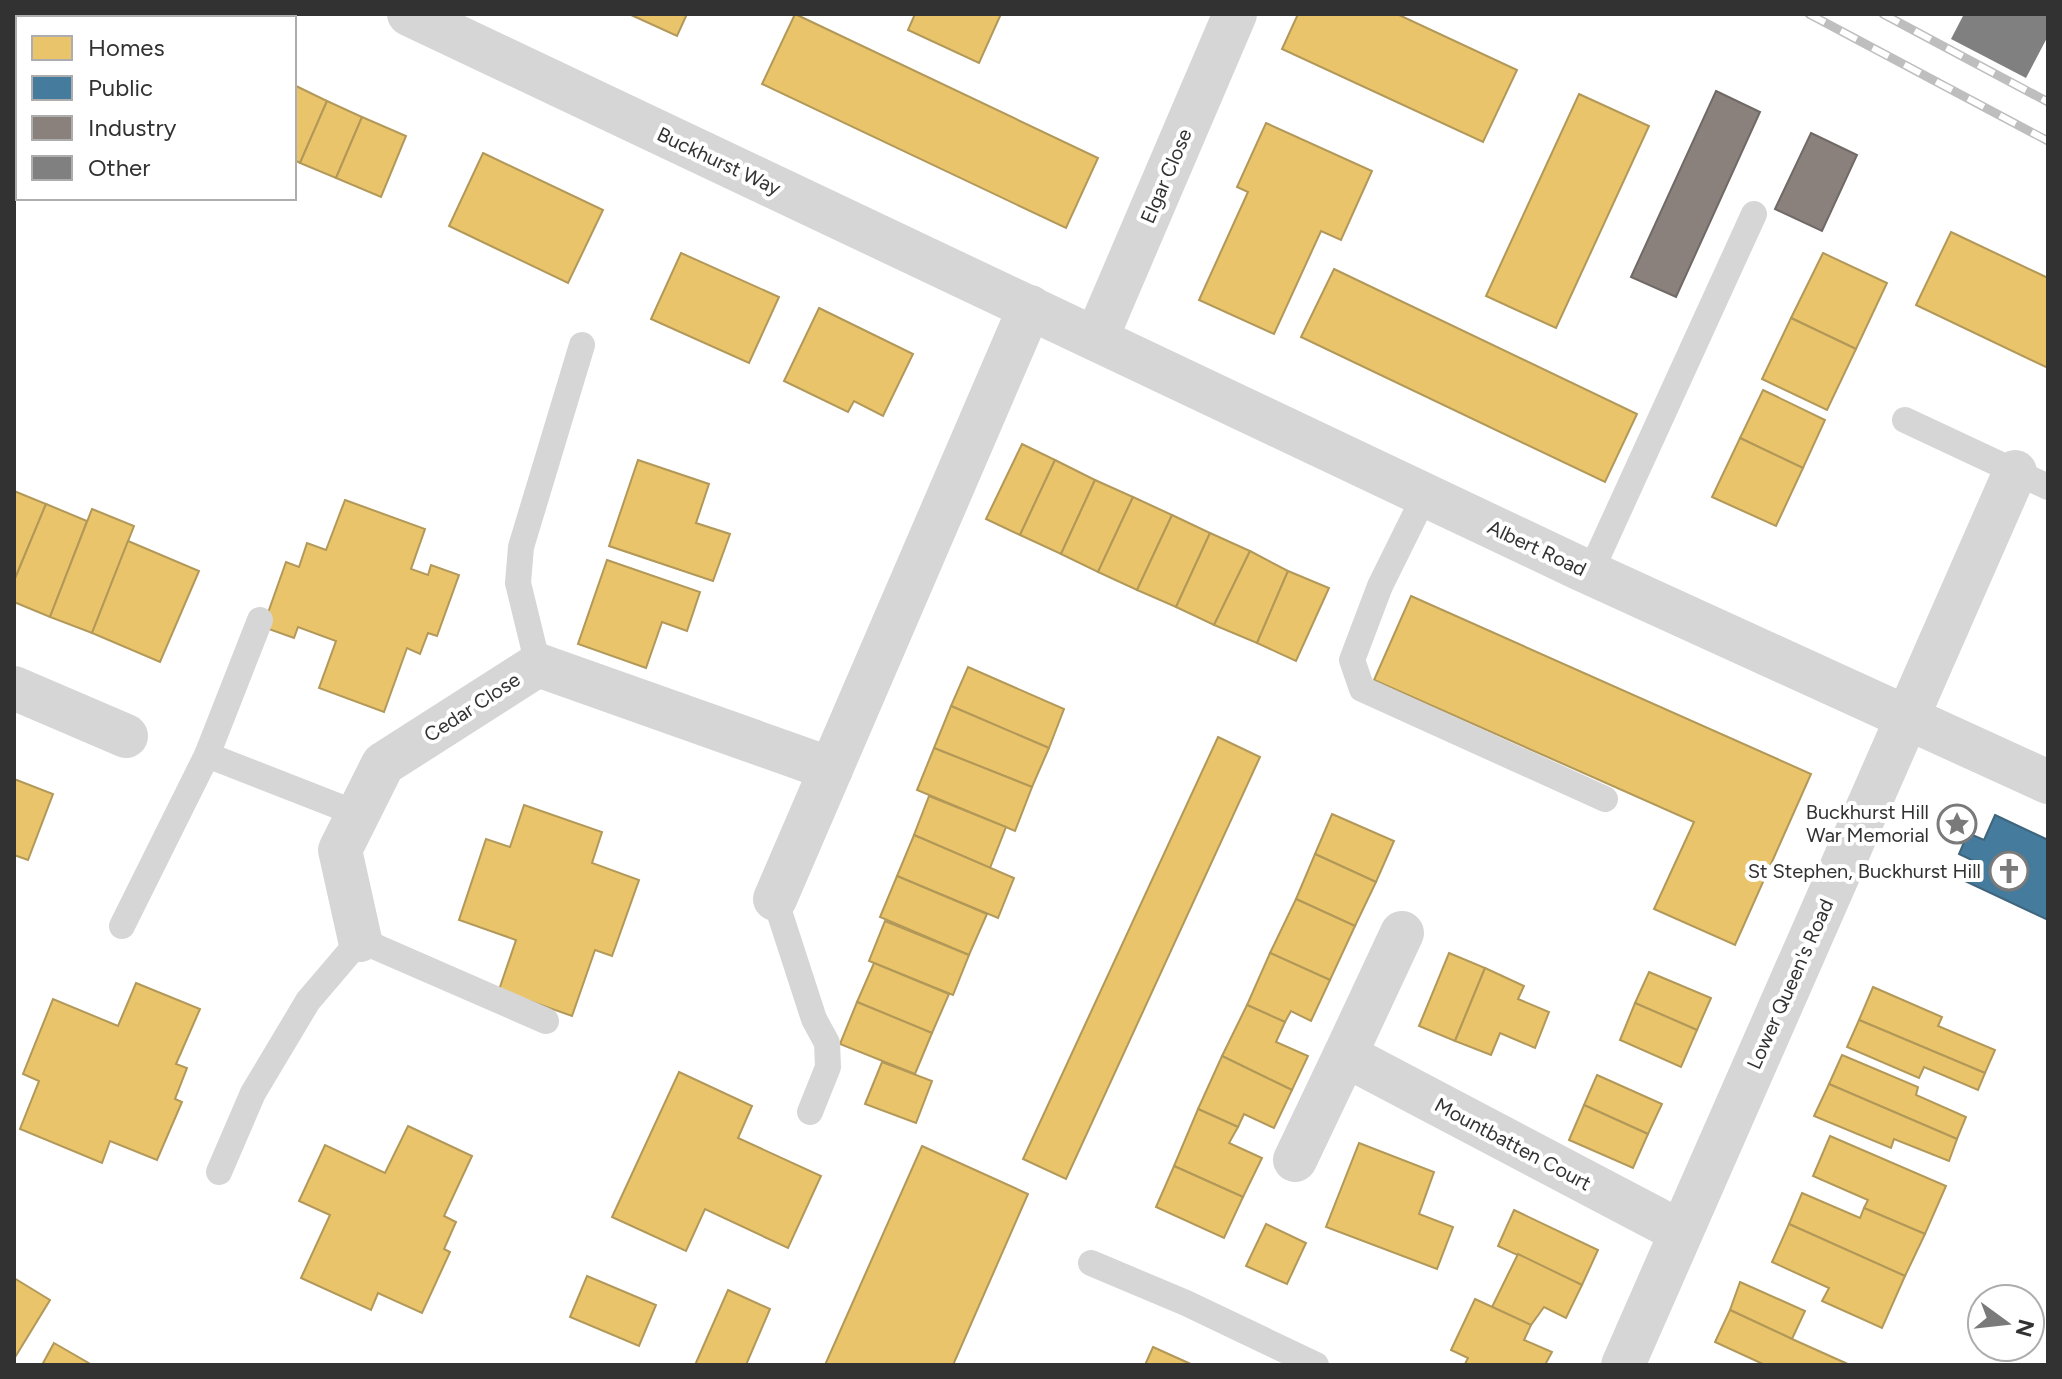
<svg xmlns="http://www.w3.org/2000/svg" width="2062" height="1379" viewBox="0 0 2062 1379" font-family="Figtree,sans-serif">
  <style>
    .homes { fill: #e9c46a; stroke: #b29859; stroke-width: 2 }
    .public { fill: #457b9d; stroke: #3f657d; stroke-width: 2 }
    .industry { fill: #8a817c; stroke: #706966; stroke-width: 2 }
    .building { fill: #808080 }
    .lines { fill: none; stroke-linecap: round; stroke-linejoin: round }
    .service { stroke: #d6d6d6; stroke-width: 26 }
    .minor { stroke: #d6d6d6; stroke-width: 44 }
    .tertiary { stroke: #d6d6d6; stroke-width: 44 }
    .rail-casing { stroke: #bebebe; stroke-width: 9 }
    .rail { stroke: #fff; stroke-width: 6; stroke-dasharray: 18; stroke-linecap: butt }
    .labels { text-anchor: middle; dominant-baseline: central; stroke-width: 8; stroke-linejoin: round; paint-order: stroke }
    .street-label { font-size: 20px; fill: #323232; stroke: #fff }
    .poi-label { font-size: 20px; fill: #323232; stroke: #fff; text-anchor: end }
  </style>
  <rect width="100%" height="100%" fill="#fff"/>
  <g class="homes">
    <path d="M22,14H70L68,18H20Z"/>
    <path d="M70,14H113L121,18H68Z"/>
    <path d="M629,14H687L677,36Z"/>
    <path d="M795,14L1098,158L1066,228L762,84Z"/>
    <path d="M915,14H1001L979,63L908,30Z"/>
    <path d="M1298,14H1397L1517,70L1483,142L1282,49Z"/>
    <path d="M294,85L327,101L300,163L294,160Z"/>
    <path d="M1579,94L1649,126L1556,328L1486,296Z"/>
    <path d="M327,101L362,117L336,178L300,163Z"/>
    <path d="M362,117L406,136L381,197L336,178Z"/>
    <path d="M1266,123L1372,171L1341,240L1321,231L1274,334L1199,300L1248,192L1237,187Z"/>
    <path d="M483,153L603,210L568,283L449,226Z"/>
    <path d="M1951,232L2048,278V368L1916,305Z"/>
    <path d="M681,253L779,297L749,363L651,319Z"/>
    <path d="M1823,253L1887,283L1856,349L1791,318Z"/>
    <path d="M1334,269L1637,414L1605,482L1301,337Z"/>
    <path d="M819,308L913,354L883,416L854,401L848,412L784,381Z"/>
    <path d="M1791,318L1856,349L1827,410L1762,379Z"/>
    <path d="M1763,390L1825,420L1803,468L1740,438Z"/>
    <path d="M1740,438L1803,468L1776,526L1712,497Z"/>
    <path d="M1022,444L1055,460L1020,535L986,519Z"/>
    <path d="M638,460L709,484L696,523L730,534L713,581L609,546Z"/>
    <path d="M1055,460L1095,480L1061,554L1020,535Z"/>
    <path d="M1095,480L1133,497L1098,572L1061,554Z"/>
    <path d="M14,491L46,504L14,581Z"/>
    <path d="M1133,497L1172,515L1137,590L1098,572Z"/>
    <path d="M345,500L425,529L411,569L428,575L431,565L459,575L437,636L428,633L420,654L407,648L384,712L319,688L336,641L298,627L294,638L263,627L286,562L299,567L307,543L326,550Z"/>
    <path d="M46,504L87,521L50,617L14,602V581Z"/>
    <path d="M92,509L134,526L92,633L50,617Z"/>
    <path d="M1172,515L1210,533L1176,607L1137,590Z"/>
    <path d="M1210,533L1250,551L1214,625L1176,607Z"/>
    <path d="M128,541L199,571L160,662L92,633Z"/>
    <path d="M1250,551L1288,571L1257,643L1214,625Z"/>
    <path d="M607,560L700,592L687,631L662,622L646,668L578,644Z"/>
    <path d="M1288,571L1329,588L1296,661L1257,643Z"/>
    <path d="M1411,596L1811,774L1735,945L1654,909L1694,822L1374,680Z"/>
    <path d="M968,667L1064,709L1049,748L951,706Z"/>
    <path d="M951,706L1049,748L1032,787L934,748Z"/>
    <path d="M1218,737L1260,757L1066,1179L1023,1159Z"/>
    <path d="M934,748L1032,787L1015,831L917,790Z"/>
    <path d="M14,779L53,794L28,860L14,855Z"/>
    <path d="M929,796L1006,827L990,868L914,835Z"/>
    <path d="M524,805L602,832L592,863L639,880L612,956L595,950L572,1016L499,990L516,940L459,920L486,839L510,847Z"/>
    <path d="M1332,814L1394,841L1376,882L1315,854Z"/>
    <path d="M914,835L1014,878L998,918L897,876Z"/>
    <path d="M1315,854L1376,882L1355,926L1296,899Z"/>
    <path d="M897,876L987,914L969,955L880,917Z"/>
    <path d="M1296,899L1355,926L1330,980L1270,953Z"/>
    <path d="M885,921L969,955L953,995L869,961Z"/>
    <path d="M1270,953L1330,980L1311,1021L1291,1011L1285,1022L1247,1005Z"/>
    <path d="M1449,953L1485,968L1455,1041L1419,1026Z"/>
    <path d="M874,963L949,994L932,1033L857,1002Z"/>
    <path d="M1485,968L1524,986L1518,999L1549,1012L1535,1048L1500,1033L1491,1055L1455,1041Z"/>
    <path d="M1649,972L1711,998L1697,1030L1635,1003Z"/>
    <path d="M136,983L200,1009L176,1064L187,1068L175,1099L182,1102L157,1160L110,1141L102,1163L20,1129L39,1081L23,1074L53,999L118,1026Z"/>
    <path d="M1873,987L1942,1017L1938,1026L1995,1050L1985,1073L1859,1020Z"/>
    <path d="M857,1002L932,1033L915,1074L840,1044Z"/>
    <path d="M1635,1003L1697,1030L1681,1067L1620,1040Z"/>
    <path d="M1247,1005L1285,1022L1276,1042L1308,1056L1292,1090L1222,1056Z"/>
    <path d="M1859,1020L1985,1073L1978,1090L1924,1067L1919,1078L1847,1047Z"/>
    <path d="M1842,1055L1918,1087L1916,1095L1966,1117L1957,1139L1829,1084Z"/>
    <path d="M1222,1056L1292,1090L1274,1128L1244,1114L1238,1127L1198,1109Z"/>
    <path d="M882,1062L932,1081L916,1123L865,1104Z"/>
    <path d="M679,1072L752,1106L738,1138L821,1176L788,1248L705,1209L686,1251L612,1217Z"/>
    <path d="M1597,1075L1662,1104L1648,1134L1584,1105Z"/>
    <path d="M1829,1084L1957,1139L1949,1161L1894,1139L1891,1148L1814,1116Z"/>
    <path d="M1584,1105L1648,1134L1633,1168L1569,1140Z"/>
    <path d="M1198,1109L1238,1127L1229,1143L1262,1158L1243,1197L1174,1166Z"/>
    <path d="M408,1126L472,1156L444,1216L456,1222L444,1249L450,1252L422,1313L378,1293L371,1310L301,1278L330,1215L299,1201L325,1145L385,1173Z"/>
    <path d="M1830,1136L1946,1186L1925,1234L1864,1208L1868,1200L1813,1176Z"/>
    <path d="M1359,1143L1434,1172L1419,1214L1453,1227L1437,1269L1326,1227Z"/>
    <path d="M922,1146L1028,1194L953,1365H825Z"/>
    <path d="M1174,1166L1243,1197L1224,1238L1156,1207Z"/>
    <path d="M1802,1193L1860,1218L1864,1208L1925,1234L1905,1276L1789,1224Z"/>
    <path d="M1514,1210L1598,1250L1582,1285L1498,1246Z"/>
    <path d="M1266,1224L1306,1243L1287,1284L1246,1266Z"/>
    <path d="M1789,1224L1905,1276L1882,1328L1822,1301L1829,1288L1772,1262Z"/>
    <path d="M1518,1254L1582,1285L1566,1318L1544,1307L1531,1325L1492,1307Z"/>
    <path d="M587,1276L656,1305L639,1346L570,1317Z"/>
    <path d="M14,1278L50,1300L14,1359Z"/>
    <path d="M1740,1282L1805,1311L1792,1339L1730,1310Z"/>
    <path d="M728,1290L770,1309L746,1365H695Z"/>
    <path d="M1475,1299L1531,1325L1524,1340L1552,1352L1545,1365L1465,1364L1468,1358L1451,1350Z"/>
    <path d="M1730,1310L1792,1339L1850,1365H1765L1715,1342Z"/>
    <path d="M54,1343L92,1365H42Z"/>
    <path d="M1153,1347L1193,1365H1145Z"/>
  </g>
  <path class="public" d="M1995,815L2048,840V920L1965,881L1974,861L1959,854L1968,833L1984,840Z"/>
  <g class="industry">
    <path d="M1716,91L1760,112L1676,297L1631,277Z"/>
    <path d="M1811,133L1857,155L1822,231L1775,209Z"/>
  </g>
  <path class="building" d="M1964,14H2048V36L2026,78L1951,39Z"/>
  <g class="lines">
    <g class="service">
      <path d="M1905,420L2048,487"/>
      <path d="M1425,495L1380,586L1352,660L1362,689L1605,799"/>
      <path d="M1590,573L1754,214"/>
      <path d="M538,665L518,583L521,547L582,345"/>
      <path d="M207,755L260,620"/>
      <path d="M775,899L814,1019L827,1043L828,1067L810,1112"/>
      <path d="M122,926L207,755L358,814"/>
      <path d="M219,1172L253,1093L308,1001L360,940L546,1021"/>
      <path d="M1091,1263L1186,1303L1316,1365"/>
    </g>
    <g class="minor">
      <path d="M1096,339L1235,14"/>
      <path d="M14,688L126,736"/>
      <path d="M775,899L831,769"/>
      <path d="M360,940L340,850L383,764L538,665L831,769L1030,307"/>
      <path d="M1345,1055L1402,933"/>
      <path d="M1295,1160L1345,1055L1681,1232"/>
      <path d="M1623,1365L2015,472"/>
    </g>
    <path class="tertiary" d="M409,14L1579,568L2048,782"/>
    <defs>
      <g id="rail">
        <path d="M1809,14L2048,141"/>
        <path d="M1883,14L2048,102"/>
      </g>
    </defs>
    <use href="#rail" class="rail-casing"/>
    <use href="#rail" class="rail"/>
  </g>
  <defs>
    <symbol id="sight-ring" viewBox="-11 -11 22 22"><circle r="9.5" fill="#fff" stroke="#7a7a7a" stroke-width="1.5"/><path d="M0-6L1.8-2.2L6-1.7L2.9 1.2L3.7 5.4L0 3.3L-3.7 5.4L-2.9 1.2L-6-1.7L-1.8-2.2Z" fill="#7a7a7a"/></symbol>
    <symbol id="church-ring" viewBox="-11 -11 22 22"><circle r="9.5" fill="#fff" stroke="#7a7a7a" stroke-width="1.5"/><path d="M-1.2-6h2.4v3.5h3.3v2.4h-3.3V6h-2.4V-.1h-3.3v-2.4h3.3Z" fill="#7a7a7a"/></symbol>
  </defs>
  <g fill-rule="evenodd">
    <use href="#sight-ring" x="1935" y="802" width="44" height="44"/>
    <use href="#church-ring" x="1987" y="849" width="44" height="44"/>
  </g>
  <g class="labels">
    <g class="street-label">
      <text transform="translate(719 161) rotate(25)">Buckhurst Way</text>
      <text transform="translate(1166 176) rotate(-67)">Elgar Close</text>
      <text transform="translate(1537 548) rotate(25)">Albert Road</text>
      <text transform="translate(472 707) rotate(-33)">Cedar Close</text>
      <text transform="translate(1790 984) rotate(-66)">Lower Queen's Road</text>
      <text transform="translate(1513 1144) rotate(28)">Mountbatten Court</text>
    </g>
    <g class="poi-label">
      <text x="1929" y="812">Buckhurst Hill<tspan x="1929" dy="23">War Memorial</tspan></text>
      <text x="1981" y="871">St Stephen, Buckhurst Hill</text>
    </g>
  </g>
  <rect width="2062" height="1379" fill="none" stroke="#323232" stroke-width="32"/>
  <rect x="16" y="16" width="280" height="184" fill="#ffffff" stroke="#adadad" stroke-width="2"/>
  <rect x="32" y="36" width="40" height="24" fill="#e9c46a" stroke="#adadad" stroke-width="2"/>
  <text x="88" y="56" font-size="24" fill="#323232">Homes</text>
  <rect x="32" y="76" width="40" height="24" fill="#457b9d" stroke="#adadad" stroke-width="2"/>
  <text x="88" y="96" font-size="24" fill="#323232">Public</text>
  <rect x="32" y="116" width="40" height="24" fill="#8a817c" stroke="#adadad" stroke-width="2"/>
  <text x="88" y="136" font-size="24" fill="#323232">Industry</text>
  <rect x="32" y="156" width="40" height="24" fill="#808080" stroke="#adadad" stroke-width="2"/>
  <text x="88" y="176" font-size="24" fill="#323232">Other</text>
  <g transform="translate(2006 1323) rotate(105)"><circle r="38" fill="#ffffff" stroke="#adadad" stroke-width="2"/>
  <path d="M0-6L14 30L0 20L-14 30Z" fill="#7a7a7a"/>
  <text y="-12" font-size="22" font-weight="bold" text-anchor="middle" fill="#323232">N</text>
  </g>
</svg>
